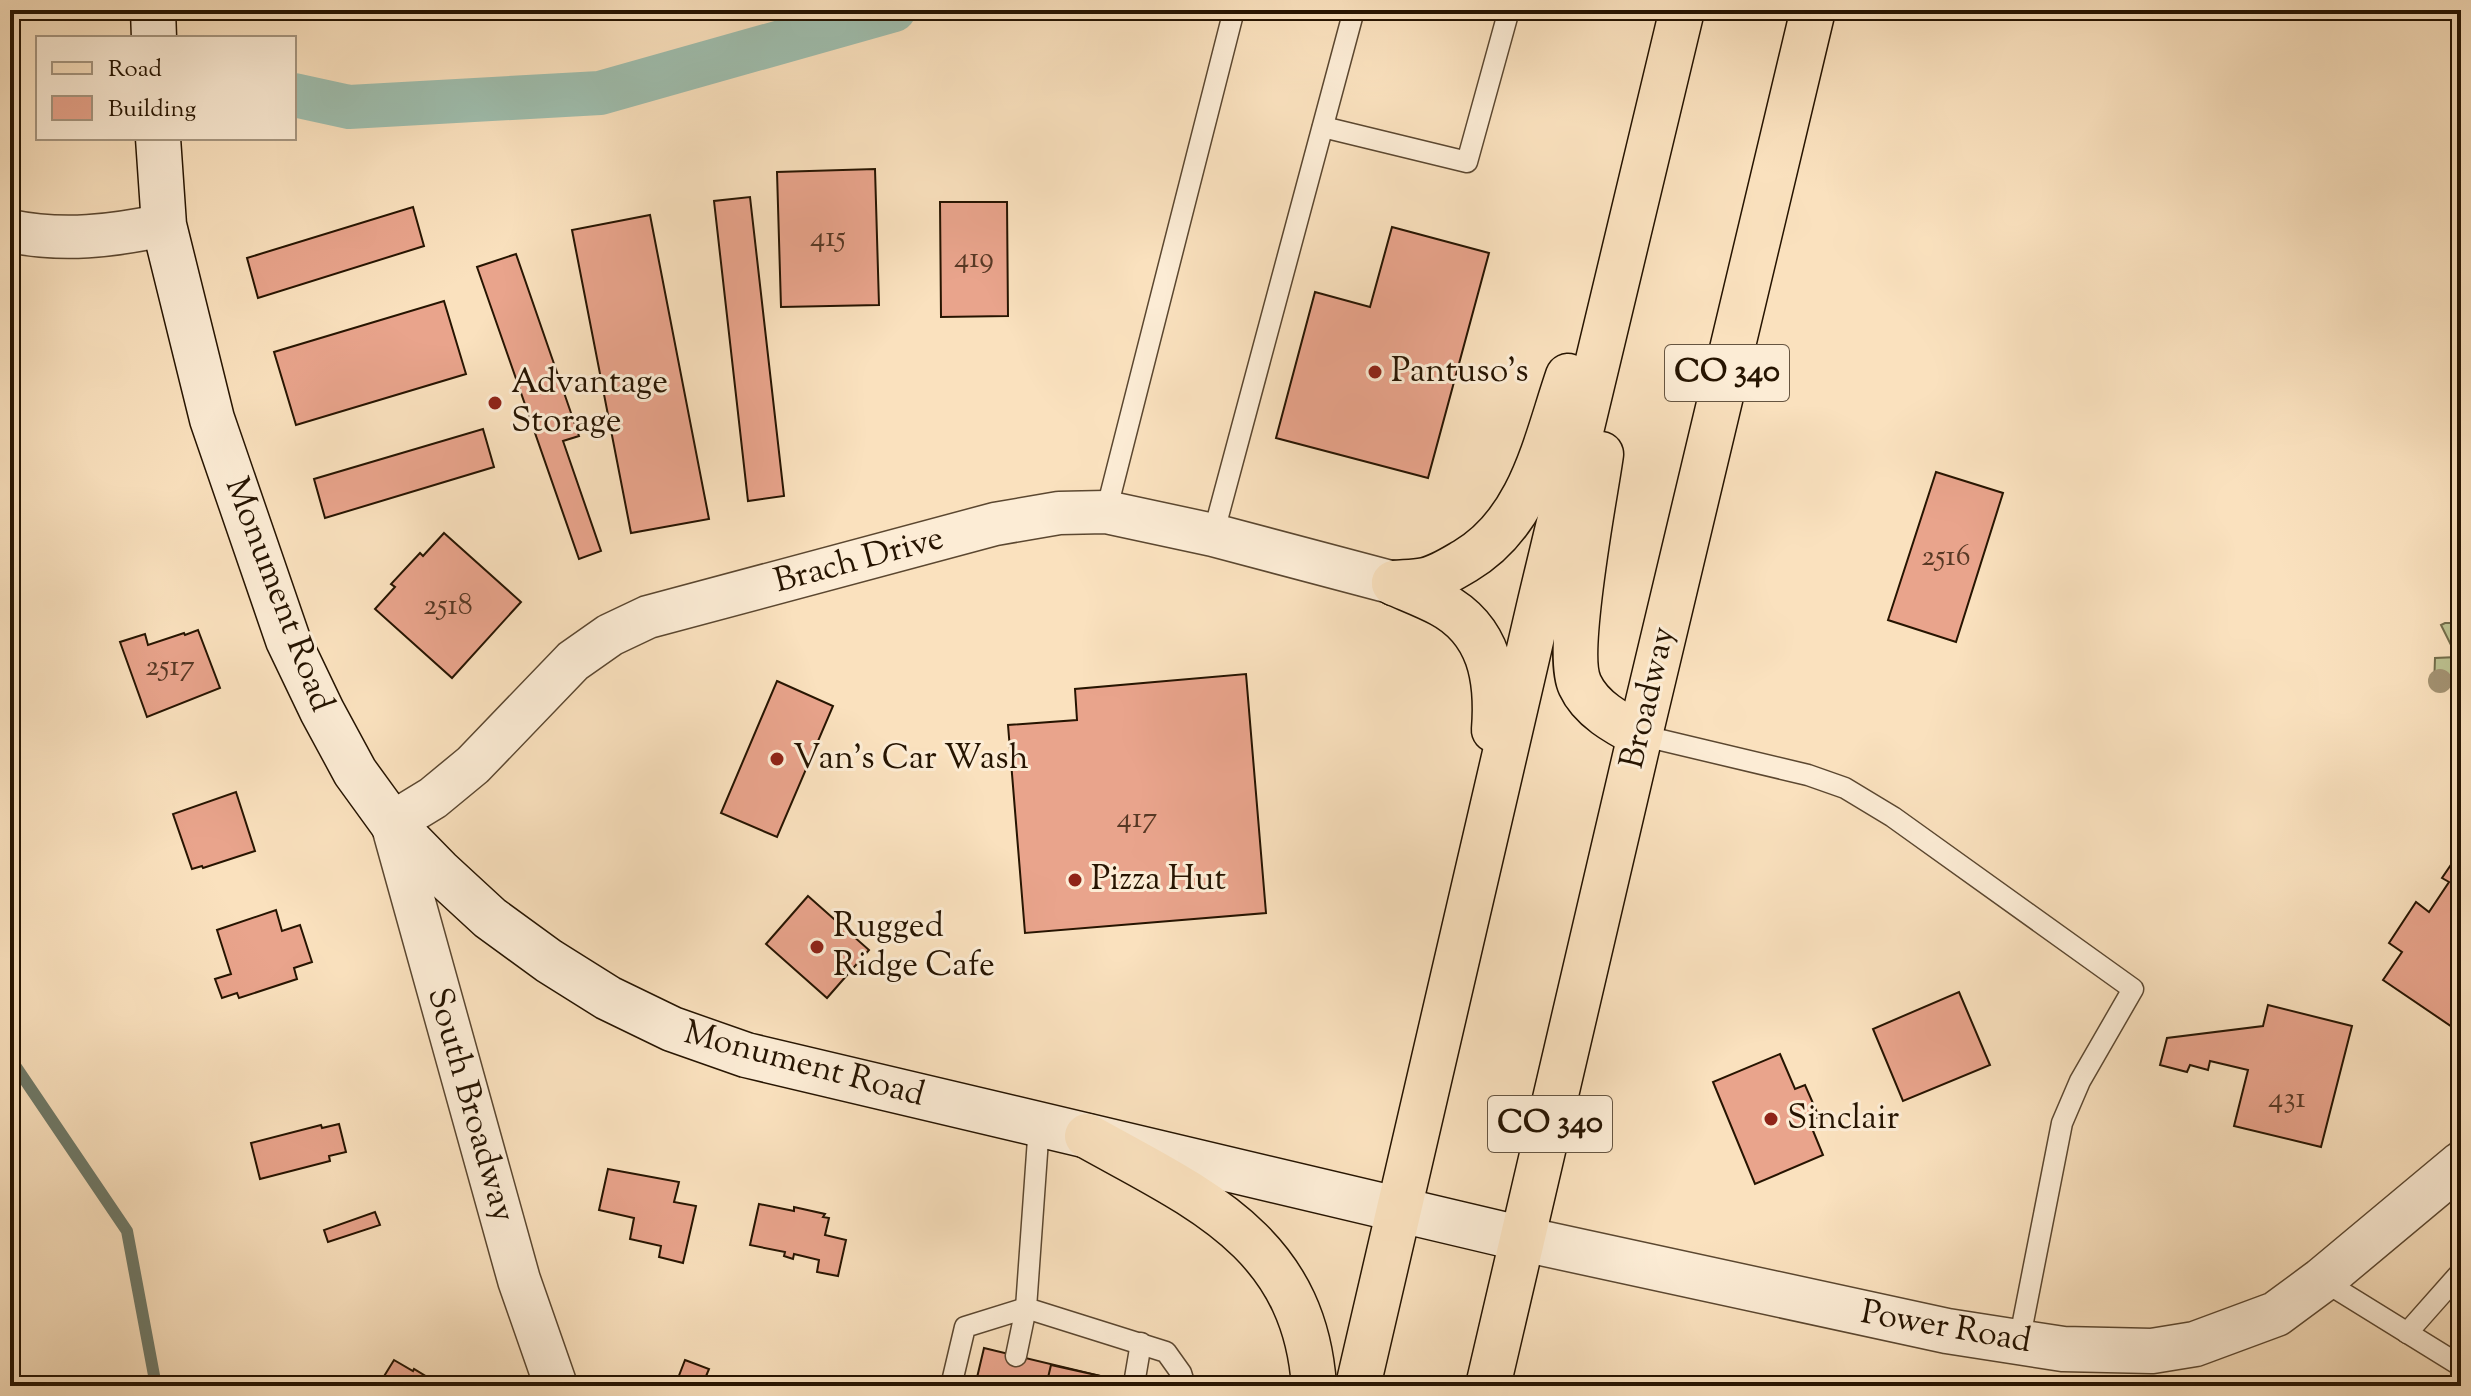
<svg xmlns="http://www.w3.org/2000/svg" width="2471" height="1396" viewBox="0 0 2471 1396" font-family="'Sorts Mill Goudy',serif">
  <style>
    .green { fill: #bdc392; stroke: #726c4a; stroke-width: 2 }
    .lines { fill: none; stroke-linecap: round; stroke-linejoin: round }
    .stream { stroke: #6f7a69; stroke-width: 12 }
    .canal { stroke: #9fbeae; stroke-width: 44 }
    .building { fill: #e9a48c; stroke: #261401; stroke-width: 2 }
    .service-casing { stroke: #5b4730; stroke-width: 23 }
    .minor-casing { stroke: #5b4730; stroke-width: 45 }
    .tertiary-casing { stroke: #5b4730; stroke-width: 47 }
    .secondary-casing { stroke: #261401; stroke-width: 47 }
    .primary-casing { stroke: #261401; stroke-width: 47 }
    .service { stroke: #fcecd5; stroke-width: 20 }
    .minor { stroke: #fcecd5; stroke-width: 42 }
    .tertiary { stroke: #fcecd5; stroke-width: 44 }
    .secondary { stroke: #fcecd5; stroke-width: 44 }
    .primary { stroke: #fae1be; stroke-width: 44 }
    .tree { fill: #a39272 }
    .poi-dot { fill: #8f2418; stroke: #fcecd5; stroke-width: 3 }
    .labels { text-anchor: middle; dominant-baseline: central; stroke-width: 6; stroke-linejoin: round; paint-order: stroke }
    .number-label { font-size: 30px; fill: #573824 }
    .shield { fill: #fcecd5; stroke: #665541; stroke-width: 2 }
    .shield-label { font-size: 32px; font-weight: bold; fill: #261401 }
    .poi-label { font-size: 34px; fill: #261401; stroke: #fcecd5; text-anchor: start }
    .street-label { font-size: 34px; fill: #261401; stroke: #fcecd5 }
  </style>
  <rect width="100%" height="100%" fill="#fae1be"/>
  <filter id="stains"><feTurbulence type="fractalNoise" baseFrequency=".0025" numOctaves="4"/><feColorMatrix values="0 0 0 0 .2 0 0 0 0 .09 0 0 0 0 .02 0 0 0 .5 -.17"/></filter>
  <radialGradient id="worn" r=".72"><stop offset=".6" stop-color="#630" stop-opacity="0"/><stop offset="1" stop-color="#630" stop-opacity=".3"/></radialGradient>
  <path class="green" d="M2445,623H2461C2461,649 2466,676 2440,691L2434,688L2435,658L2457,657L2441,625Z"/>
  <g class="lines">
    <path class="stream" d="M10,1058L127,1231L156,1386"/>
    <path class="canal" d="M294,95L349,107L600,93L894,10"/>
  </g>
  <g class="building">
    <path d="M875,169L879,305L781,307L777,172Z"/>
    <path d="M750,197L784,496L748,501L714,201Z"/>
    <path d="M940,202H1007L1008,316L941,317Z"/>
    <path d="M413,207L424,246L258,298L247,258Z"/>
    <path d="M650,215L709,519L631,533L572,230Z"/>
    <path d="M1392,227L1489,253L1428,478L1276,438L1315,292L1370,307Z"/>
    <path d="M516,254L579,436L563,441L601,551L579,559L477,267Z"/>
    <path d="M444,301L466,374L296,425L274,352Z"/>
    <path d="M483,429L494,467L325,518L314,479Z"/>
    <path d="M1936,472L2003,493L1956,642L1888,620Z"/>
    <path d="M444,533L521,602L452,678L375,609L395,587L391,584L420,553L423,556Z"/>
    <path d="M198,630L220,688L147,717L120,642L145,634L148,645L184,633L185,635Z"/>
    <path d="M1246,674L1266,913L1025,933L1008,725L1077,720L1075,689Z"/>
    <path d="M777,681L833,706L777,837L721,813Z"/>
    <path d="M236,792L255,851L203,868L202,866L192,869L173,814Z"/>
    <path d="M2461,850V1033L2383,980L2402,952L2389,943L2416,902L2429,912L2449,882L2442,878Z"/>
    <path d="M808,896L869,950L827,998L766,944Z"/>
    <path d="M276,910L282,931L300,925L312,962L294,968L297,979L239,998L237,993L222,998L215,979L231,974L217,930Z"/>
    <path d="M1959,992L1990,1065L1903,1101L1873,1029Z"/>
    <path d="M2268,1005L2352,1026L2321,1147L2234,1126L2248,1070L2210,1061L2208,1070L2190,1065L2187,1072L2160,1065L2167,1038L2263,1026Z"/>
    <path d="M1780,1054L1795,1089L1805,1085L1819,1117L1809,1121L1823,1155L1755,1184L1713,1082Z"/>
    <path d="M339,1124L346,1152L329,1156L330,1161L260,1179L251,1143L321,1125L322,1128Z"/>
    <path d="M608,1169L679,1182L674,1202L696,1206L683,1263L659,1257L661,1246L630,1239L634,1218L599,1210Z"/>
    <path d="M759,1204L794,1211V1207L825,1214L823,1217L829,1218L825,1235L846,1240L838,1276L817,1272L819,1260L794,1254L793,1259L784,1256L785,1252L750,1245Z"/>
    <path d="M375,1212L380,1225L328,1242L324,1230Z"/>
    <path d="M984,1348L1142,1386H975Z"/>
    <path d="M394,1360L413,1371L414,1369L442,1386H378Z"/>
    <path d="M685,1360L709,1369L702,1386H675Z"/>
    <path d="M1051,1365L1105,1377L1103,1386H1046Z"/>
  </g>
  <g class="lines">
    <defs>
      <g id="service">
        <path d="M1323,127L1467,162L1509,10"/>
        <path d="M1106,512L1234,10"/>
        <path d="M1213,535L1354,10"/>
        <path d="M1640,735L1808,775L1845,788L1893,817L2133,989L2080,1081L2062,1123L2019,1342"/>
        <path d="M1039,1125L1026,1308L1166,1352L1181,1373L1185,1386"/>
        <path d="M2322,1280L2461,1366"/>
        <path d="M2407,1333L2461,1272"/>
        <path d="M1134,1384L1141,1343"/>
        <path d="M951,1386L965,1327L1026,1308L1016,1356"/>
      </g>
      <g id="minor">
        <path d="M10,231C63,242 112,236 164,225"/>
        <path d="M556,1386L519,1280L392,823L433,798L473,765L573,661L610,635L648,617L995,524L1059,513L1106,512L1213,535L1394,583"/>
      </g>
      <path id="tertiary" d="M1523,1239L1947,1331L2063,1349L2152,1351L2195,1344L2276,1314L2322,1280L2461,1164"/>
      <g id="secondary">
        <path d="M153,10L154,38"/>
        <path d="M158,138L164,225L212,419L288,640L322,711L355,772L392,823L439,871L490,918L549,961L608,998L672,1029L746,1055L1523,1239"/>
      </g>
      <g id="primary">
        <path d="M1601,454C1595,498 1564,652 1580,685C1591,709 1617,723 1640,735"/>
        <path d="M1394,583C1405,582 1415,582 1425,580C1439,577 1453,568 1465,561C1531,522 1545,443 1568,376"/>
        <path d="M1394,583C1410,590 1426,596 1441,604C1490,630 1498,679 1494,730"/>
        <path d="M1087,1136C1198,1198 1304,1241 1314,1386"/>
        <path d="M1358,1386L1540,602L1682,10"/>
        <path d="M1488,1386L1640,735L1813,10"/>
      </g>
    </defs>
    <use href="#service" class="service-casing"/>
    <use href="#minor" class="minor-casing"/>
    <use href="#tertiary" class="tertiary-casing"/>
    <use href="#secondary" class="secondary-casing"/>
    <use href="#primary" class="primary-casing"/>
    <use href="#service" class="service"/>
    <use href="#minor" class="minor"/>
    <use href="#tertiary" class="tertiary"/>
    <use href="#secondary" class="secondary"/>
    <use href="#primary" class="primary"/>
  </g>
  <circle class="tree" cx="2440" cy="681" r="12"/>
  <g class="poi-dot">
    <circle cx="1375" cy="372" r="8"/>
    <circle cx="495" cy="403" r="8"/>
    <circle cx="777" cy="759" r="8"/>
    <circle cx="1075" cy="880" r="8"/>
    <circle cx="817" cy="947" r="8"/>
    <circle cx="1771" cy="1119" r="8"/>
  </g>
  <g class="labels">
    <g class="number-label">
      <text x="828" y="238">415</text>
      <text x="974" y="259">419</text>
      <text x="1946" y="557">2516</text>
      <text x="448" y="606">2518</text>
      <text x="170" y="667">2517</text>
      <text x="1137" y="819">417</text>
      <text x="2287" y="1099">431</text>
    </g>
    <g class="shield">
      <rect x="1665" y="345" width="124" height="56" rx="6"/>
      <rect x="1488" y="1096" width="124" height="56" rx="6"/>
    </g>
    <g class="shield-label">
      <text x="1727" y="373">CO 340</text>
      <text x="1550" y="1124">CO 340</text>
    </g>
    <g class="poi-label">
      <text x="1391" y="372">Pantuso's</text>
      <text x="511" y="383">Advantage<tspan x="511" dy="39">Storage</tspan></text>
      <text x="793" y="759">Van's Car Wash</text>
      <text x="1091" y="880">Pizza Hut</text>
      <text x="833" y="927">Rugged<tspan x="833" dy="39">Ridge Cafe</tspan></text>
      <text x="1787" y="1119">Sinclair</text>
    </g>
    <g class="street-label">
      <text transform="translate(859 561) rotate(-15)">Brach Drive</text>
      <text transform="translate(278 595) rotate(69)">Monument Road</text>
      <text transform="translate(1649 698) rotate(-77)">Broadway</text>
      <text transform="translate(804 1065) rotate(15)">Monument Road</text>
      <text transform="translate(470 1105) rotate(74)">South Broadway</text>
      <text transform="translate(1946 1328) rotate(10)">Power Road</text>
    </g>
  </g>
  <rect width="2471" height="1396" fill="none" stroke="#fae1be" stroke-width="40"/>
  <rect x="12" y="12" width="2447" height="1372" fill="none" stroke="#261401" stroke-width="4"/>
  <rect x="20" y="20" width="2431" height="1356" fill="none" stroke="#261401" stroke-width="2"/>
  <rect x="36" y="36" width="260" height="104" fill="#fcecd5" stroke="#a69680" stroke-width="2"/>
  <rect x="52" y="62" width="40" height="12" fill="#fae1be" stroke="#a69680" stroke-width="2"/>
  <text x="108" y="76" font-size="24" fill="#261401">Road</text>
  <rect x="52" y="96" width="40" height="24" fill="#e9a48c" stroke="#a69680" stroke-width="2"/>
  <text x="108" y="116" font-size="24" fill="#261401">Building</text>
  <rect width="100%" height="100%" filter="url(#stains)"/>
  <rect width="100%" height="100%" fill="url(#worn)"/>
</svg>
